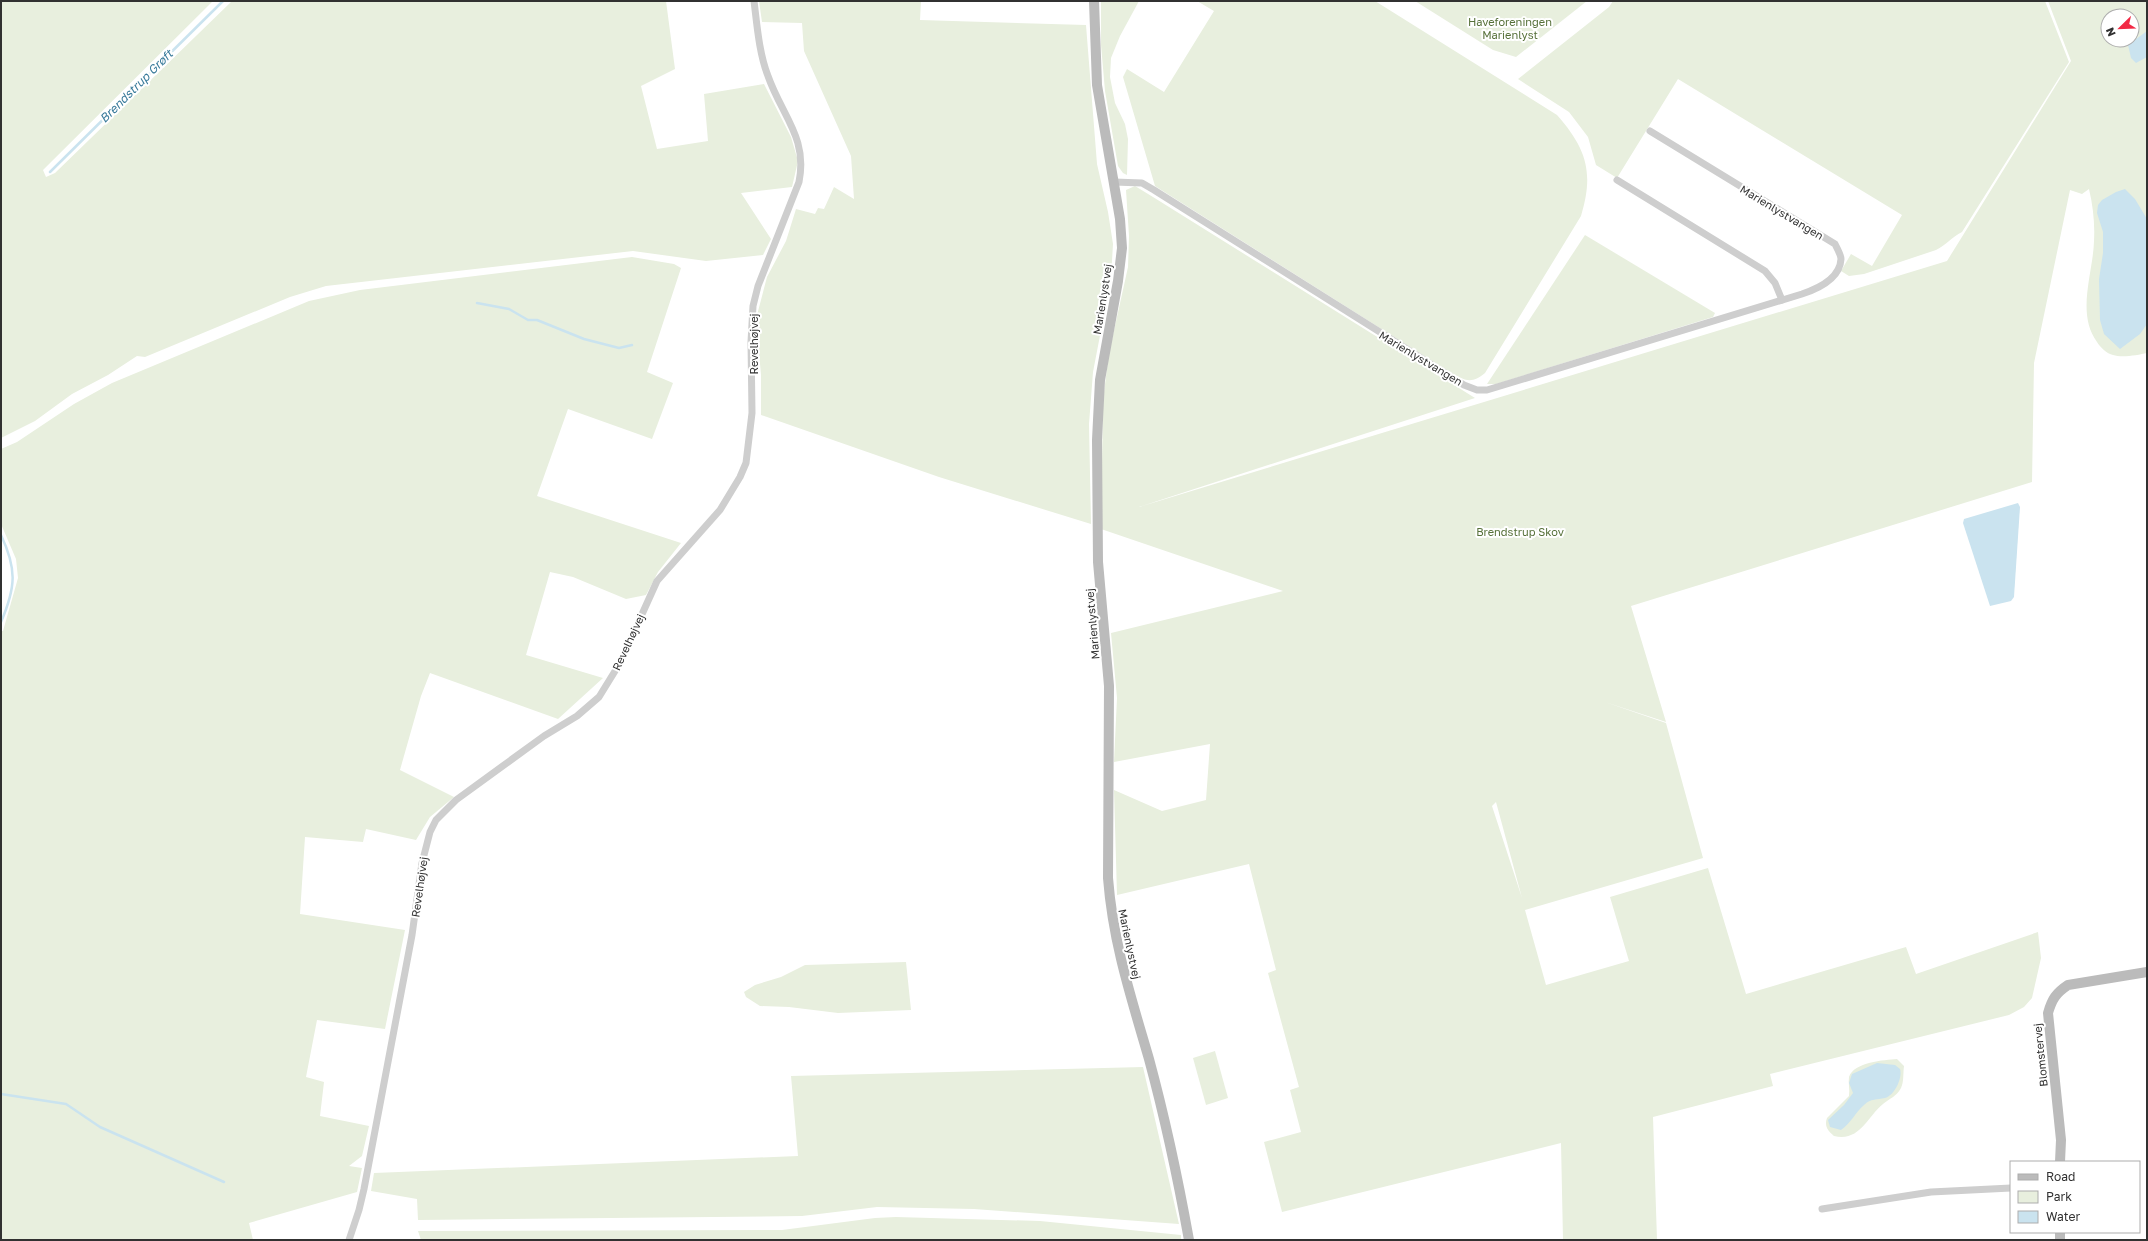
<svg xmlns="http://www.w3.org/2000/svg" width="2148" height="1241" viewBox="0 0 2148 1241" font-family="'Golos Text',sans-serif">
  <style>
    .green { fill: #e8efde; fill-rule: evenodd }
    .water { fill: #cae3ef }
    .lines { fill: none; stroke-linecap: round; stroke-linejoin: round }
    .stream { stroke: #cae3ef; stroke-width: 2.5 }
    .street { stroke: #cecece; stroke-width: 7 }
    .secondary { stroke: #bbb; stroke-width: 10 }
    .labels { text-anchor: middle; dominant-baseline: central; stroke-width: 4; stroke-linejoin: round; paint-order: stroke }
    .park-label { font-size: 11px; fill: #57713a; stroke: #fff }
    .street-label { font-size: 11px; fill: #313131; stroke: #fff }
    .water-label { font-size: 12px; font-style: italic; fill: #387a9a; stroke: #fff }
  </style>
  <rect width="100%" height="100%" fill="#fff"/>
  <g class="green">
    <path d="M1,1H213L43,170L46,177L55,173L232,1H666L675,69L641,86L657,149L708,141L704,94L764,84L791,137L798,161L792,187L741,193L771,239L763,255L706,261L633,251L326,286L290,297L145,357L137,356L108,375L72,394L35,421L1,438Z"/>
    <path d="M759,1H921L920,20L1086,25L1097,164L1108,212L1113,244L1111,278L1093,372L1089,424L1091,524L939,477L761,415V375L756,319L767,277L786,241L796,209L815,214L818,208L824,209L834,187L854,199L851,156L804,51L802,23L762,22Z"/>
    <path d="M1101,1H1139L1120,36L1111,58L1110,77L1115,103L1125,124L1128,139L1127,175L1123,173L1118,166L1105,91L1101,45Z"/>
    <path d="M1197,1H1375L1557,115C1587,149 1594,173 1581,216L1485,373C1470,386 1463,379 1448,371L1155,186L1123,77L1127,69L1164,92L1214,11Z"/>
    <path d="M1415,1H1587L1516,57L1493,50Z"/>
    <path d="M1613,1H2045L2069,62L1962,232C1952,237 1946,245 1936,250L1864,274L1849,276L1841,271L1851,254L1872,266L1902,215L1678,79L1617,178L1596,165L1588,137L1569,112L1518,79L1609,7Z"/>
    <path d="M2048,1H2147V353C2138,355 2122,358 2113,355C2107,354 2100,347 2097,342C2076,313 2093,274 2094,241C2095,223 2093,206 2089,189L2082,194L2070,190L2034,363L2032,482L1631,606L1666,722L1605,702L1666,723L1703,858L1525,910L1546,985L1629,961L1610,897L1708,868L1746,994L1906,947L1916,974L2038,932L2041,958L2032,998L2024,1007L2009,1015L1770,1074L1773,1086L1653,1117L1657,1240H1563L1561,1143L1282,1212L1264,1142L1301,1132L1290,1090L1299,1087L1268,973L1276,970L1249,864L1117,895L1114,790L1162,811L1206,800L1210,744L1114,762L1117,698L1111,633L1283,591L1101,529L1103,400L1109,353L1128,267L1129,236L1126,190L1135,186L1153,197L1475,398L1139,507L1947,261L2071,61ZM2108,16H2132V40H2108ZM1496,802L1522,898L1492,806Z"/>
    <path d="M1585,235L1715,313L1713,317L1496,384H1487Z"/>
    <path d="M632,257L674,264L681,268L647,372L673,383L652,439L568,409L537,496L681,543L658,572L646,595L626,599L573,577L550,572L526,655L603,678L558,719L430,673L421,696L400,770L454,797L430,817L416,840L366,829L363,842L305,837L300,914L405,930L385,1029L317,1020L306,1077L324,1082L320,1116L369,1126L362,1156L349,1166L362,1168L357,1192L249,1223L253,1240H1V631H3L18,578L16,559L1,524V449L17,442L74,404L112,383L309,301L360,290Z"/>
    <path d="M906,962L911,1010L838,1013L789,1007L760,1006L746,997L744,992L755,985L781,977L805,965Z"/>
    <path d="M1215,1051L1228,1098L1206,1105L1193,1058Z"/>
    <path d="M1897,1059L1904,1066C1903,1073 1904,1082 1901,1088C1897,1096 1889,1099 1883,1104C1867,1117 1860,1142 1834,1136C1828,1131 1824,1126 1827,1118L1849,1096C1850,1089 1848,1083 1849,1077C1854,1062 1884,1060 1897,1059Z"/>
    <path d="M1143,1067L1179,1224L974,1209L877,1207L802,1216L418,1220L417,1199L371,1191L374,1173L798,1156L791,1076Z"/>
    <path d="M896,1217L1040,1221L1181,1235V1240H421L418,1231L782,1230L875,1218Z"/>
  </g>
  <g class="water">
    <path d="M2147,31V57L2136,63L2131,58L2128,45Z"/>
    <path d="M2125,189L2135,199L2147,219V324L2140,334L2120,349L2104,334L2100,320L2099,279L2103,253V232L2097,213L2098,205L2102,200L2116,192Z"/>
    <path d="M2018,503L2020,507L2014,597L2011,601L1990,606L1963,523L1964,519Z"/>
    <path d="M1877,1063L1895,1065L1900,1069C1903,1078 1894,1096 1885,1098C1877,1100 1871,1098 1864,1105C1855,1113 1851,1123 1841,1130L1830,1127L1828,1120L1844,1105L1853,1093L1849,1083L1852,1074Z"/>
  </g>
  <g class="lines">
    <g class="stream">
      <path d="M50,172L223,1"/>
      <path d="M477,303L509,309L528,320H537L584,339L619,348L632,345"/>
      <path d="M1,535C17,569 16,587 1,622"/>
      <path d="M1,1094L66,1104L100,1127L224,1182"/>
    </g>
    <g class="street">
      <path d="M1617,180L1765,271L1775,283L1782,300"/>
      <path d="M1114,182L1142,183L1154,190L1464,385L1477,390H1487L1802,294C1817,289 1840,279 1841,259C1841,255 1837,248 1835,244L1650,131"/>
      <path d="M1822,1209L1931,1192L2011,1188"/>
      <path d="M349,1240L359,1210L364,1189L412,935L422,863L430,832L436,820L456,800L544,736L577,716L599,697L620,663L657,581L720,510L740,477L746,463L752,413L751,342L753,306L758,286L799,182C808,138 782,116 768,76C759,53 757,25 754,1"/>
    </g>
    <g class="secondary">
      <path d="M1094,1L1097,85L1120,219L1122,248L1118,281L1100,380L1097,440L1098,562L1109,686L1108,878C1113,943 1131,997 1149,1059C1165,1118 1178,1179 1189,1240"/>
      <path d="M2060,1162L2061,1140L2048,1013C2052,999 2056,993 2068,985L2147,972"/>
      <path d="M2060,1240V1232"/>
    </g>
  </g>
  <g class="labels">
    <g class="park-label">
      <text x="1510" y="21">Haveforeningen<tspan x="1510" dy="13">Marienlyst</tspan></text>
      <text x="1520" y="531">Brendstrup Skov</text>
    </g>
    <g class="street-label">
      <text transform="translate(1782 212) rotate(31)">Marienlystvangen</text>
      <text transform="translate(1102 299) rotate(-81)">Marienlystvej</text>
      <text transform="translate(753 344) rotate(-90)">Revelhøjvej</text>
      <text transform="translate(1421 358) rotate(31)">Marienlystvangen</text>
      <text transform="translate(1092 624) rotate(-95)">Marienlystvej</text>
      <text transform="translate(628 642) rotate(-65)">Revelhøjvej</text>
      <text transform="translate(419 887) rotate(-82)">Revelhøjvej</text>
      <text transform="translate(1130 944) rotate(78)">Marienlystvej</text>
      <text transform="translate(2040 1055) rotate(-96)">Blomstervej</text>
    </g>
    <g class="water-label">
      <text transform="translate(136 86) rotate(-45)">Brendstrup Grøft</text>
    </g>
  </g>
  <rect width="2148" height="1241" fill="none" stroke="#313131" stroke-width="4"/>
  <rect x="2010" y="1161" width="130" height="72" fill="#ffffff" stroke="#adadad"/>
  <rect x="2018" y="1174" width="20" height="6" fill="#bbbbbb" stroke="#adadad"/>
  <text x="2046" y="1181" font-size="12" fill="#313131">Road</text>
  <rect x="2018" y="1191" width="20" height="12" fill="#e8efde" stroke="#adadad"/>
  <text x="2046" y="1201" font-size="12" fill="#313131">Park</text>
  <rect x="2018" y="1211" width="20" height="12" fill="#cae3ef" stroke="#adadad"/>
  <text x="2046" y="1221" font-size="12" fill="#313131">Water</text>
  <g transform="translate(2120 28) rotate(247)"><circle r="19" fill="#ffffff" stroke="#adadad"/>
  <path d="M0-3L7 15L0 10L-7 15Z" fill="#f22944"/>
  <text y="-6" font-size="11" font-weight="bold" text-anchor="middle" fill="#313131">N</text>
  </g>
</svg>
